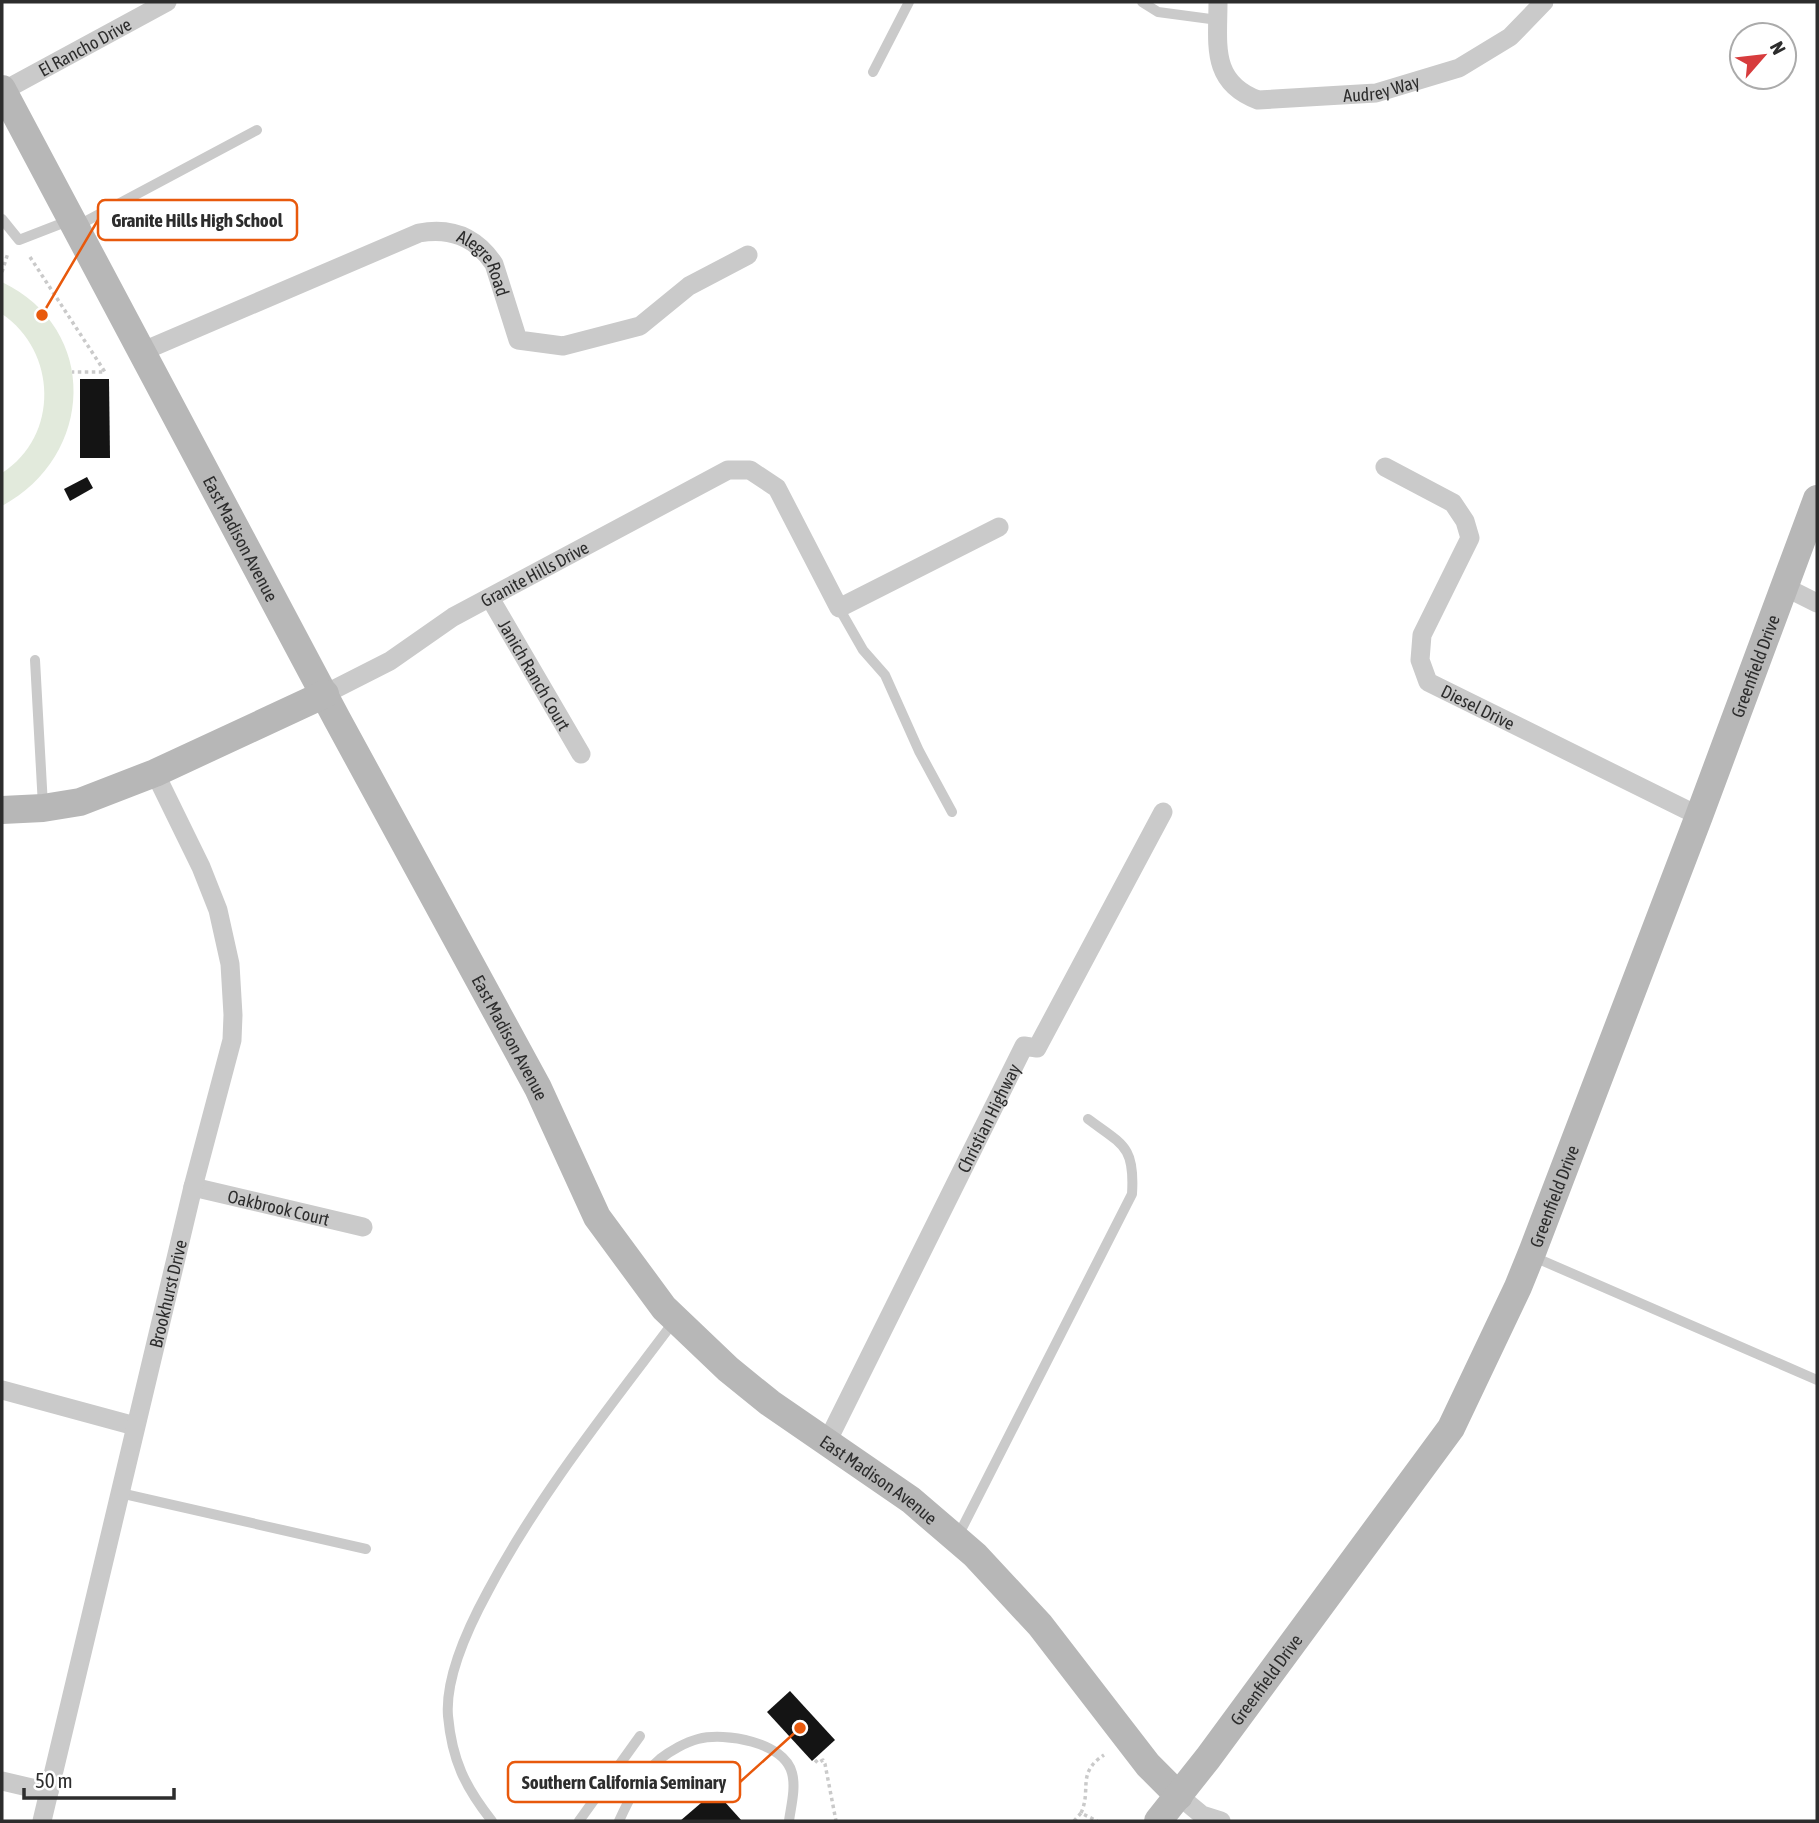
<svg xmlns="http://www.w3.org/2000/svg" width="1819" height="1823" viewBox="0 0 1819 1823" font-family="'Asap Condensed',sans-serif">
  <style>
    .green { fill: #e2eadc }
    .building { fill: #141414 }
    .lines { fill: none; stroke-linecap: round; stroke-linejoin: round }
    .path { stroke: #cacaca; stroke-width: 3.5; stroke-dasharray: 3.5 3.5; stroke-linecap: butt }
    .lane { stroke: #cacaca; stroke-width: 10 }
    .street { stroke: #cacaca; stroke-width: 19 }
    .secondary { stroke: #b7b7b7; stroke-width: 28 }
    .labels { text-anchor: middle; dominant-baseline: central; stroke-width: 7; stroke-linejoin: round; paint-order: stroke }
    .street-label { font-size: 18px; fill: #2d2d2d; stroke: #fff }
    .leader { fill: none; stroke: #e8590c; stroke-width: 2.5 }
    .callout-dot { fill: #e8590c; stroke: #fff; stroke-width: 2.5 }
    .callout { fill: #fff; stroke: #e8590c; stroke-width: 2.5 }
    .callout-label { font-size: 19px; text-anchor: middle; font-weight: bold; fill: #2d2d2d }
  </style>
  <rect width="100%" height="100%" fill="#fff"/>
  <path class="green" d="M2,282C100,329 95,456 2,506V473C60,436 57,351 2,314Z"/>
  <g class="building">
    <path d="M80,379H109L110,458H80Z"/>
    <path d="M87,477L93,488L70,501L64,489Z"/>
    <path d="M790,1691L835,1740L812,1761L767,1712Z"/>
    <path d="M715,1791L742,1821H680Z"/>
  </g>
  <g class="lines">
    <g class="path">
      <path d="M30,257L105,372H72"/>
      <path d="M2,272L8,253"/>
      <path d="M815,1760L818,1763L823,1760L825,1764L836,1821"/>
      <path d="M1081,1813C1092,1789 1076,1773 1104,1755"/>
      <path d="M1074,1821L1081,1813L1097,1821"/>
    </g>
    <g class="lane">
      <path d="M1142,2L1158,12L1218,20"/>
      <path d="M873,72L909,2"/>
      <path d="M2,219L19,240L68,221"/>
      <path d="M77,226L257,130"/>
      <path d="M839,608L863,650L885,675L919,751L952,812"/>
      <path d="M35,660L43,806"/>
      <path d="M1534,1257L1817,1380"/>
      <path d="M120,1493L366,1549"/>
      <path d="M958,1536L1132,1194C1135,1146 1123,1145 1088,1119"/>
      <path d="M492,1821C465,1787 452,1760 448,1716C445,1677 470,1624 488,1591C540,1493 609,1408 675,1320"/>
      <path d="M579,1821L640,1736"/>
      <path d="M619,1821C629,1799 641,1775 660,1759C670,1751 686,1742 698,1739C725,1732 784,1742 792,1773C796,1788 791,1806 789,1821"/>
    </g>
    <g class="street">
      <path id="s1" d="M1218,2C1218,44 1210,82 1258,100L1376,93L1459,68L1510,37L1544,2"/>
      <path id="s2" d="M3,91L167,2"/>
      <path id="s3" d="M141,352L419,233C451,227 476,237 494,264L518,340L563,346L640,326L689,286L748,255"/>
      <path id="s4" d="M1385,467L1453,503L1465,521L1470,538L1422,635L1420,660L1428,682L1699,816"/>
      <path d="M1785,587L1817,603"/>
      <path id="s5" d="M490,598L581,754"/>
      <path id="s6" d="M325,694L390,661L453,617L728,470H750L777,488L839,608L999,527"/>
      <path id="s7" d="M193,1187L363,1227"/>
      <path d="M2,1390L135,1426"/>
      <path id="s8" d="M827,1442L1024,1046L1037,1048L1163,812"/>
      <path d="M2,1781L49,1792"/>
      <path d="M1179,1796L1202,1815L1221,1821"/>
      <path id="s9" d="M42,1821L193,1187L232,1040L233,1015L230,964L218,910L201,867L155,773"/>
    </g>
    <g class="secondary">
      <path id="s10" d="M2,89L337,719L538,1088L597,1217L664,1308L728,1369L770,1403L911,1500L975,1555L1040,1625L1148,1765L1179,1796"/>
      <path d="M2,810L43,808L80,802L155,773L325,694"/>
      <path id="s11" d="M1158,1821L1208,1758L1451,1428L1518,1287L1533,1250L1699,816L1817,499"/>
    </g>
  </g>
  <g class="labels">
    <g class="street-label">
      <text stroke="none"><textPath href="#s2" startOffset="93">El Rancho Drive</textPath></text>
      <text stroke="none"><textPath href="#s1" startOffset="240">Audrey Way</textPath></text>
      <text stroke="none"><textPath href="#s3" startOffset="382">Alegre Road</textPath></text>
      <text stroke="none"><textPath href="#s10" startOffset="509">East Madison Avenue</textPath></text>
      <text stroke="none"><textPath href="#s6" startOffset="242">Granite Hills Drive</textPath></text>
      <text stroke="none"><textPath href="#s11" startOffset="1311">Greenfield Drive</textPath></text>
      <text stroke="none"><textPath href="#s5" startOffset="89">Janich Ranch Court</textPath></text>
      <text stroke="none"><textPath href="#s4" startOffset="329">Diesel Drive</textPath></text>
      <text stroke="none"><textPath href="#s10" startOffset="1076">East Madison Avenue</textPath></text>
      <text stroke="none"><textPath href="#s8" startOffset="362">Christian Highway</textPath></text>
      <text stroke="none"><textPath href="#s11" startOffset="744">Greenfield Drive</textPath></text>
      <text stroke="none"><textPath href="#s7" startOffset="88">Oakbrook Court</textPath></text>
      <text stroke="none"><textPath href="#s9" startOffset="542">Brookhurst Drive</textPath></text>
      <text stroke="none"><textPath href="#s10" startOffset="1664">East Madison Avenue</textPath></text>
      <text stroke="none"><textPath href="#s11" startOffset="178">Greenfield Drive</textPath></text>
    </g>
  </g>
  <path class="leader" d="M42 315L98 220M800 1728L740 1782"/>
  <g class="callout-dot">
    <circle cx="42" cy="315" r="7"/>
    <circle cx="800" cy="1728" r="7"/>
  </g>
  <g class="callout">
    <rect x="98" y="200" width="199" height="40" rx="7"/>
    <rect x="508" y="1762" width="232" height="40" rx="7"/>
  </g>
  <g class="callout-label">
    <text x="197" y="227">Granite Hills High School</text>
    <text x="624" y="1789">Southern California Seminary</text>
  </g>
  <rect width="1819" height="1823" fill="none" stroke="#2d2d2d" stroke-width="7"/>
  <g transform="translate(1763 56) rotate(62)"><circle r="33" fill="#ffffff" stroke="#ababab" stroke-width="2"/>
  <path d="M0-5L12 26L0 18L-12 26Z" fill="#d73c3d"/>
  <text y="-10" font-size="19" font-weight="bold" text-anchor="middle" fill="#2d2d2d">N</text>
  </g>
  <path d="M24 1788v10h150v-10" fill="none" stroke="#2d2d2d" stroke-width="3.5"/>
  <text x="35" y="1788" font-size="21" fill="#2d2d2d" stroke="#ffffff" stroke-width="5" paint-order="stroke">50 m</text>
</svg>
